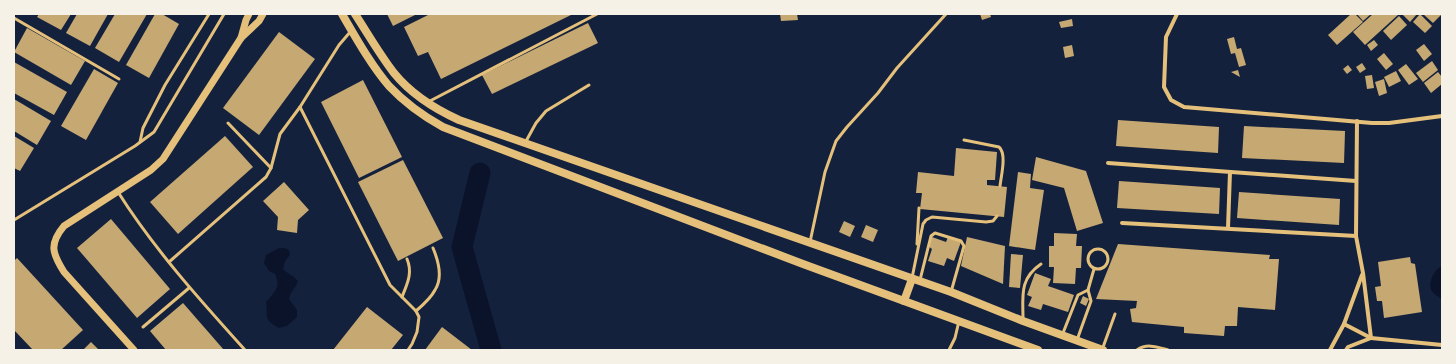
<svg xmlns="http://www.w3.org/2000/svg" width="1456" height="364" viewBox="0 0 1456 364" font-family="Quicksand,sans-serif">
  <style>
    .water { fill: #0b132b }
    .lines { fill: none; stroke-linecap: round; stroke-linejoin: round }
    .river { stroke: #0b132b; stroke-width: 21 }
    .building { fill: #c6a872 }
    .service { stroke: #e5c07b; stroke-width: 3 }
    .minor { stroke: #e5c07b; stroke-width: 4 }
    .tertiary { stroke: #e5c07b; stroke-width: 7 }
    .secondary { stroke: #e5c07b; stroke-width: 8 }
  </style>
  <rect width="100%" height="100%" fill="#14213d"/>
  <g class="water">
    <path d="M279,248H285L289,250L290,255L285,261L283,269C288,274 294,276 298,281C296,288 290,292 289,299L297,310V317L287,326L279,328C263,319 268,318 266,302C275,291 281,288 275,274L269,271L264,263L266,255Z"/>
    <path d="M1442,266V299C1431,293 1427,288 1433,275C1436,270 1437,269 1442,266Z"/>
  </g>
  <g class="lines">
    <path class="river" d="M480,173L462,247L491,350"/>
  </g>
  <g class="building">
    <path d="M39,14H71L61,30L37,17Z"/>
    <path d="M77,14H108L90,46L66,33Z"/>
    <path d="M115,14H147L119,62L95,48Z"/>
    <path d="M155,14H162L179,24L149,78L126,65Z"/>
    <path d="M387,14H417L393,26Z"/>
    <path d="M430,14H573L441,79L428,52L418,56L404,27Z"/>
    <path d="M780,14H797L798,20L781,21Z"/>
    <path d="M980,14H990L991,17L982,20Z"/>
    <path d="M1351,14H1355L1363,22L1337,45L1328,35Z"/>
    <path d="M1357,14H1371L1363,21Z"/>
    <path d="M1373,14H1399L1365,45L1353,32Z"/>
    <path d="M1404,14H1417L1410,22L1403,15Z"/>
    <path d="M1420,14L1432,26L1425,33L1413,22Z"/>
    <path d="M1423,14H1439L1441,15L1433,23Z"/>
    <path d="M1399,16L1407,25L1391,40L1383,31Z"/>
    <path d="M1072,19L1073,26L1061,28L1059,22Z"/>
    <path d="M588,23L598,43L492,94L482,75Z"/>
    <path d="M27,28L85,61L71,85L14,52Z"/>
    <path d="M279,32L315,59L259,135L223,108Z"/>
    <path d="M1234,37L1237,49L1241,48L1246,65L1239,67L1235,53L1231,54L1227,39Z"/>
    <path d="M1374,40L1378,45L1371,51L1367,45Z"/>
    <path d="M1424,44L1432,54L1424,61L1416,50Z"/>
    <path d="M1072,45L1074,56L1065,58L1063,47Z"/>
    <path d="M1384,53L1393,64L1386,70L1377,59Z"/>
    <path d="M1432,61L1438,70L1423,82L1416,73Z"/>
    <path d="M14,62L67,92L54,115L14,93Z"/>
    <path d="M1362,63L1366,69L1360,73L1356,67Z"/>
    <path d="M1406,64L1418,79L1409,85L1398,70Z"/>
    <path d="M1348,65L1352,70L1347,74L1343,69Z"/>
    <path d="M94,69L118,83L86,140L61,126Z"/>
    <path d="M1238,70L1240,77L1231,72Z"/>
    <path d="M1396,71L1401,81L1389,87L1384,77Z"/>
    <path d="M1438,72L1442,77V84L1431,93L1424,83Z"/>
    <path d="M1372,75L1374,88L1367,89L1365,76Z"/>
    <path d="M1384,79L1387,93L1379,96L1375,82Z"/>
    <path d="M363,80L402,157L359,178L321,102Z"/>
    <path d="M14,99L51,121L37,145L14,131Z"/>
    <path d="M1118,120L1219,127L1218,153L1116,146Z"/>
    <path d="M1244,126L1345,131L1344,163L1242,158Z"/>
    <path d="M14,136L34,148L20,171L14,168Z"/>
    <path d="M225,136L253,167L178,234L150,202Z"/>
    <path d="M956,148L997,152L995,180H987V185L1007,187L1004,217L920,209L922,193H916L918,172L954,176Z"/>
    <path d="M1036,157L1086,171L1103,223L1077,231L1064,188L1032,180Z"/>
    <path d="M403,160L443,238L398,261L358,182Z"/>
    <path d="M1018,172L1031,174L1030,188L1044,190L1035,250L1009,246Z"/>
    <path d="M1119,181L1220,188L1219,214L1117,208Z"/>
    <path d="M284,182L309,210L298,220L297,233L277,230L278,217L263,201Z"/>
    <path d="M1239,192L1340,199L1339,225L1237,218Z"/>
    <path d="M111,219L170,289L137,318L77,248Z"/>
    <path d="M844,221L855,226L850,237L839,232Z"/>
    <path d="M866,225L878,230L873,242L861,237Z"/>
    <path d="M1054,233L1077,234L1076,246H1082L1081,268H1076L1075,284L1053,283L1054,267H1049V246H1054Z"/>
    <path d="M932,237L946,242L948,237L961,242L954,261L947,258L944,266L928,261L932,249L928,246Z"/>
    <path d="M967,237L1005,246L1003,284L961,266Z"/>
    <path d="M1118,244L1270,255L1269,259H1279L1275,310L1238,307L1237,326H1225L1224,336L1184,333V327L1132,322L1130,309L1136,308L1137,301L1096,299Z"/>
    <path d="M1011,254L1023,255L1020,288L1009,287Z"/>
    <path d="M1410,257L1411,263L1415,264L1422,312L1384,318L1382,301H1377L1375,287L1381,286L1378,262Z"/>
    <path d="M17,258L83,330L61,350H33L14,330V261Z"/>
    <path d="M1035,273L1051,279L1048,286L1074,295L1068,312L1043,304L1041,310L1028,306L1032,297L1027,295Z"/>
    <path d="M1083,296L1089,299L1086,306L1080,303Z"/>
    <path d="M183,303L224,350H166L150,331Z"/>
    <path d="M367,307L403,335L391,350H333Z"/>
    <path d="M442,327L472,350H425Z"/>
    <path d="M91,342L99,350H83Z"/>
  </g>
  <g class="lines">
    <g class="service">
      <path d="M14,18L119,79"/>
      <path d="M428,102L597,14"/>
      <path d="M300,107L390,285L416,311L419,317L417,332L412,344L408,350"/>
      <path d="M228,123L271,168"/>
      <path d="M964,140L999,147C1007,154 1001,176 1000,186"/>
      <path d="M140,142L143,128L165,85L209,14"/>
      <path d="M525,143L536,123L546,111L589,85"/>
      <path d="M118,192C154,249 200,300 245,350"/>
      <path d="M14,220L135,146L154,132L224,14"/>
      <path d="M810,242L825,172L836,141L847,127L878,93L897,68L946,14"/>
      <path d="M917,244L919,208"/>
      <circle cx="1098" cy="259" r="10"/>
      <path d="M169,262L266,177L271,168L280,134L300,107L339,45L351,31"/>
      <path d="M912,278L923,224L926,220L932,217L986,222L993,221L997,216"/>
      <path d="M920,280L931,236L935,233L961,241L964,246L951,292"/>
      <path d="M402,297C407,284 413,273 407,259"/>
      <path d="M416,311C423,305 431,298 435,290C443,278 438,260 433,248"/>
      <path d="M1023,319C1023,296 1019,279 1041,264"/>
      <path d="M143,327L189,288"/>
      <path d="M1063,333L1078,295L1088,290"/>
      <path d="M1077,340L1091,301L1088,290L1094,269"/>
      <path d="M949,350L955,338L959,321"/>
      <path d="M1102,350L1115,314"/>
      <path d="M1137,350C1147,343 1157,347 1168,350"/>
    </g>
    <g class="minor">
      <path d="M1177,14L1166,37L1164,87L1171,100L1184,107L1372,123H1389L1442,116"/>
      <path d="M1108,163L1356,181"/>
      <path d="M1122,223L1356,236"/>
      <path d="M1228,228L1230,172"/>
      <path d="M1344,324L1371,338L1442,345"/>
      <path d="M1330,350L1344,324L1362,275"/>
      <path d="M1346,350L1348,347L1371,338L1363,273L1356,236L1357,121"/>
    </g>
    <g class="tertiary">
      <path d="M241,38L246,20L249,14"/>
      <path d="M134,350L64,272C52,253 49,244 64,226L151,170L163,159L241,38L259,21L263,14"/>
    </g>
    <g class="secondary">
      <path d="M342,14C356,38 371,65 389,86C405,103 423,116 443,127L803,264L1038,350"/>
      <path d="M355,14C368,34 380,55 394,73C411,94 435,109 459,120L951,292L1023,321L1103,350"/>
      <path d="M904,301L912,279"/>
    </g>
  </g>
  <rect width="1456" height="364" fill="none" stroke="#f6f1e7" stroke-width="30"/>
</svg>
